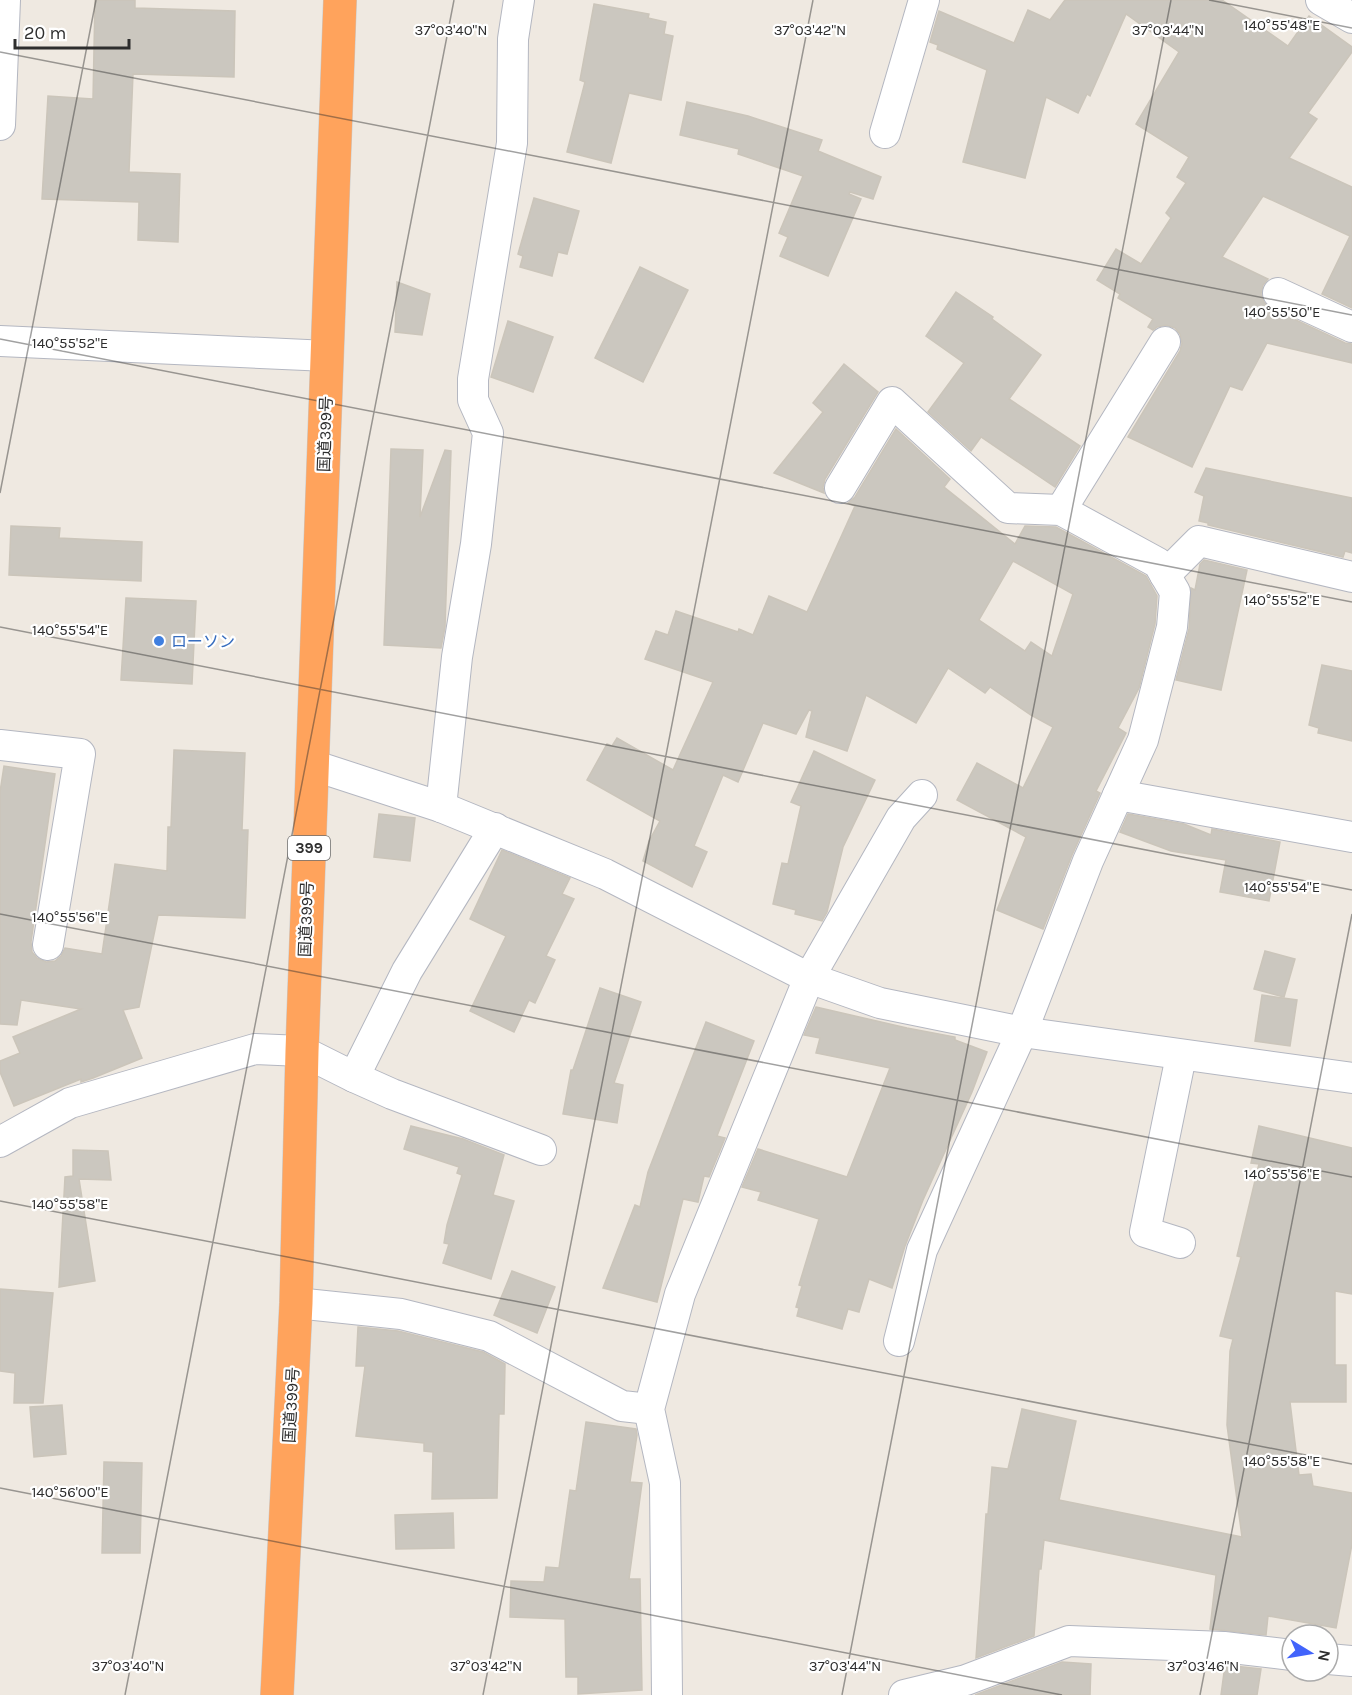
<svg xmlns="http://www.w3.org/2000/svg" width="1352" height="1695" viewBox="0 0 1352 1695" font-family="Karla,'Noto Sans JP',sans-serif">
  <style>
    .building { fill: #cbc7bf; stroke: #cbc5ba; stroke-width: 1.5; fill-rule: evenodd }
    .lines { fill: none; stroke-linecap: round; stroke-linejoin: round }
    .street-casing { stroke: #b4b7c1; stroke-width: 32 }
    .highway-casing { stroke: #c9c9c9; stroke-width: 34 }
    .street { stroke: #fff; stroke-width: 30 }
    .highway { stroke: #ffa35c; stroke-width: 33 }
    .ticks { fill: none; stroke: #2e2e2e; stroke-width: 1.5; stroke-opacity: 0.45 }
    .shop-dot { fill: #3f7fe0; stroke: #fff; stroke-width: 2 }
    .labels { text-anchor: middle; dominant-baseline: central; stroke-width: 4.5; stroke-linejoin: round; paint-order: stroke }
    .shield { fill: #fff; stroke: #6d6d6d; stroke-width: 1.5 }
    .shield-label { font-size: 15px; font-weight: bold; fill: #2e2e2e }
    .street-label { font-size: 16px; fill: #2e2e2e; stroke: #fff }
    .shop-label { font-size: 16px; fill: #366cbe; stroke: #fff; text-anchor: start }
    .ticks-label { font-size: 15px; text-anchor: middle; fill: #2e2e2e; stroke: #fff; stroke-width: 4.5; stroke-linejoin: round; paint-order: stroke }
  </style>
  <rect width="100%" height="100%" fill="#efe9e1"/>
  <g class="building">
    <path d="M95,0H135V8L235,11L234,77L133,74L129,172L180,174L178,242L138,240L139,202L42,199L48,96L93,99Z"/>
    <path d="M1065,0H1222L1288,46L1309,16L1352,47V52L1308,113L1317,119L1289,158L1352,187V308L1322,294L1350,236L1263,196L1222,257L1268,279L1263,285L1261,294L1264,302L1270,308L1345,343L1352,344V363L1267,343L1242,390L1230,386L1192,467L1128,437L1180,351L1182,343L1180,334L1175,328L1166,325L1157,327L1153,330L1148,327L1153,319L1118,298L1120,294L1097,280L1116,249L1141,264L1171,218L1166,213L1186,183L1177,177L1189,157L1136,124L1179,52L1126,14L1090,96L1087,94L1078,113L1046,97L1025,178L963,162L987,70L937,49L938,45L930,42L939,11L1014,43L1028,10L1050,20Z"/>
    <path d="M594,4L649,14L648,18L666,22L664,34L673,36L661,100L629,93L611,163L567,152L585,82L580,80Z"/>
    <path d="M687,102L748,116L822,140L818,151L881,177L873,199L850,192L849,194L861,199L828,276L780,256L788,237L779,233L803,176L738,154L739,149L680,135Z"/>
    <path d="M534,198L579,211L567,254L558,252L552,276L520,267L523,256L518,254Z"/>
    <path d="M640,267L688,290L643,382L595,358Z"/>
    <path d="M397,282L430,294L422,335L395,332Z"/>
    <path d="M956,292L993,317L992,319L1041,355L1009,399L1080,446L1055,487L981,437L971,451L928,412L964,363L926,336Z"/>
    <path d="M508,321L553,337L533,392L491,377Z"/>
    <path d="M844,364L878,392L825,479L823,487L824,493L774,473L823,412L813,403Z"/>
    <path d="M896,429L950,479L944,487L1015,544L1025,526L1056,527L1146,576L1157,596L1155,624L1139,688L1118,728L1126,733L1096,791L1100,793L1072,855L1043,929L997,910L1026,837L957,800L977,763L1023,788L1053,727L1031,715L990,687L985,693L948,668L916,723L866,695L847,751L806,737L812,711L809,710L796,734L763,723L738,782L723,775L694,846L707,852L692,887L643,861L649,841L660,821L587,780L607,744L612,746L617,738L673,770L713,682L645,659L656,631L668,635L676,611L738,632L739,629L753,635L769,596L807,612L855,506L848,503L855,497ZM1013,561L1073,594L1052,656L1031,642L1025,651L979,620Z"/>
    <path d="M391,449L423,450L420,517L445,450L451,451L445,627L441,648L384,645Z"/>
    <path d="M1206,468L1352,498V553L1345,551L1343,557L1208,525V523L1199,521L1204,496L1195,492Z"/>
    <path d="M11,526L60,528L59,538L142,542L141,581L9,575Z"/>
    <path d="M1204,560L1247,570L1221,690L1176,680L1189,629L1191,588L1195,590L1200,564Z"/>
    <path d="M126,598L196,601L192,684L121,680Z"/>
    <path d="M1322,665L1352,671V741L1318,733L1319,728L1309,725Z"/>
    <path d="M174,750L245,753L242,830H248L245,918L158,915L139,1007L123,1010L142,1058L93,1078L81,1082V1079L14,1106L0,1072V1061L20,1053L13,1037L81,1009L21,1000L17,1025L0,1024V792L4,766L55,774L31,942L32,952L37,958L46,962L55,961L61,956L65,948L102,954L115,864L167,871L168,827H171Z"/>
    <path d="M814,751L875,780L843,847L827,912L822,921L795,914L796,910L773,904L782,863L788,864L801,806L791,802Z"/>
    <path d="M379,814L415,818L410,861L374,857Z"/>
    <path d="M1128,814L1184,824L1211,835L1212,829L1280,842L1269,901L1220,892L1226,860L1171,851L1120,832Z"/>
    <path d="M502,850L570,878L562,894L574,899L546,956L555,960L535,1003L529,1000L514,1032L470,1011L506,936L470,919Z"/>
    <path d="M1265,951L1295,959L1284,997L1254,989Z"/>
    <path d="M600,988L641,1002L614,1083L623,1085L617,1123L563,1114L571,1070H573Z"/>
    <path d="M1262,995L1297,1000L1290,1046L1255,1041Z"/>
    <path d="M816,1007L907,1028L955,1037V1040L987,1052L972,1092L923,1200L905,1246L892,1288L869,1279L859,1312L848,1309L842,1329L797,1316L799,1308L796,1307L802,1286L799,1285L819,1219L758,1200L761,1192L742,1187L758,1149L847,1177L890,1068L816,1053L820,1038L804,1035Z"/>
    <path d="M706,1022L754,1041L717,1136L725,1138L709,1177L704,1176L698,1202L683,1199L657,1302L603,1288L635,1205L640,1207L648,1172Z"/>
    <path d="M411,1126L463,1139L504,1155L493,1195L514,1201L491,1279L443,1263L449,1244L444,1243L447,1225L462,1175L457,1173L459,1167L404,1149Z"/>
    <path d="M1259,1126L1352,1148V1294L1335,1291V1365H1346V1402H1290L1299,1475L1311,1474L1313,1486L1352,1493V1544L1336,1628L1268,1616L1266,1635L1210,1629L1216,1575L1044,1540L1041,1569H1039L1034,1636L976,1658L986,1514H988L992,1467L1008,1469L1022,1409L1076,1421L1059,1500L1242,1537L1227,1425L1230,1351L1233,1339L1220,1336L1241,1257L1237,1256L1259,1164L1251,1163Z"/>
    <path d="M73,1150L108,1151L111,1180L79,1179L95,1281L59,1287L65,1177L73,1176Z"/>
    <path d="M512,1271L555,1287L537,1333L494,1315Z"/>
    <path d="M0,1289L53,1293L43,1403H14L15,1373L0,1371Z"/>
    <path d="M358,1327L398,1331L483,1352L505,1364L504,1414H499L497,1498L432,1499L433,1452L424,1451V1443L356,1436L365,1366H356Z"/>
    <path d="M62,1405L66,1454L34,1457L30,1407Z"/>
    <path d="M586,1422L636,1429L637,1435L630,1482L642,1483L629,1579H640L642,1690L578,1694V1677H566L565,1619L510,1617L511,1581L544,1582L546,1567L559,1568L570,1490L576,1491Z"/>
    <path d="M104,1462L142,1463L140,1553H102Z"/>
    <path d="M453,1513L454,1548L396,1549L395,1515Z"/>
    <path d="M1062,1662L1091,1664L1090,1695H975Z"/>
    <path d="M1225,1665L1261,1669L1257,1695H1221Z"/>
  </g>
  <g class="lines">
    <defs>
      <g id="street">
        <path d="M1321,0L1352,18"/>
        <path d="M0,125L5,0"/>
        <path d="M885,133L924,0"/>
        <path d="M1278,293L1352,327"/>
        <path d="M0,341L328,356"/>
        <path d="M840,488L892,402L1008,508L1061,510L1158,563L1175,592L1172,627L1143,740L1088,861L1022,1032L922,1250L899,1341"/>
        <path d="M1061,510L1165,342"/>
        <path d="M1165,575L1199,541L1352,577"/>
        <path d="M0,745L80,754L48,945"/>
        <path d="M312,765L441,807L605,874L809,978L880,1003L1022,1032L1352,1078"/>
        <path d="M1118,795L1352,837"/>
        <path d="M441,807L457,657L476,544L488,433L473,400V379L512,143L513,39L519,0"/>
        <path d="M354,1077L392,1094L541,1150"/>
        <path d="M0,1142L70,1103L255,1049L302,1051L354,1077L407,971L495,828"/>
        <path d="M1180,1243L1145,1232L1181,1056"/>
        <path d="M296,1303L401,1314L489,1336L622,1406L649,1409"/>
        <path d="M1328,1659L1352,1661"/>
        <path d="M667,1695L665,1483L649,1409L680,1294L809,978L901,818L922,795"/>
        <path d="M904,1695L966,1680L1069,1641L1224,1647L1292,1655"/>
      </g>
      <path id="highway" d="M277,1695L296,1303L302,1051L340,0"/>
    </defs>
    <use href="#street" class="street-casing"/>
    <use href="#highway" class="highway-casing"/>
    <use href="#street" class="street"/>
    <use href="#highway" class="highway"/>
  </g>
  <path class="ticks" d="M1209,0L1352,28M0,52L1352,315M0,339L1352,602M0,493L96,0M0,627L1352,890M0,914L1352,1177M0,1201L1352,1464M0,1488L1062,1695M125,1695L454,0M483,1695L813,0M842,1695L1171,0M1200,1695L1352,914"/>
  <circle class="shop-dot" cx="159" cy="641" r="6"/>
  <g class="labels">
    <rect class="shield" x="288" y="836" width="42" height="24" rx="4.5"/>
    <g class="shield-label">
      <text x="309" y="848">399</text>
    </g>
    <g class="street-label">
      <text transform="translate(325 434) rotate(-88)">国道399号</text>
      <text transform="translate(306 919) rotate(-88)">国道399号</text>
      <text transform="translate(291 1405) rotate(-87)">国道399号</text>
    </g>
    <g class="shop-label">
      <text x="171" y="641">ローソン</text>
    </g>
  </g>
  <g class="ticks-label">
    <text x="1282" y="30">140°55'48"E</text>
    <text x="451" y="35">37°03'40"N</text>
    <text x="810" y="35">37°03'42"N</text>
    <text x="1168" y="35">37°03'44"N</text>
    <text x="1282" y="317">140°55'50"E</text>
    <text x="70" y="348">140°55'52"E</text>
    <text x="1282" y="605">140°55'52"E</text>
    <text x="70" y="635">140°55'54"E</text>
    <text x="1282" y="892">140°55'54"E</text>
    <text x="70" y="922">140°55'56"E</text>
    <text x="1282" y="1179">140°55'56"E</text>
    <text x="70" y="1209">140°55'58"E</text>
    <text x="1282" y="1466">140°55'58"E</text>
    <text x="70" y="1497">140°56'00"E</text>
    <text x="128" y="1671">37°03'40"N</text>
    <text x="486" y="1671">37°03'42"N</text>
    <text x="845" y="1671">37°03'44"N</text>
    <text x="1203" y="1671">37°03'46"N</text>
  </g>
  <g transform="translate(1310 1653) rotate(101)"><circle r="28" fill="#ffffff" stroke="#ababab" stroke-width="1.5"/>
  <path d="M0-4.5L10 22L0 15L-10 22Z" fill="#4264fb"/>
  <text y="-9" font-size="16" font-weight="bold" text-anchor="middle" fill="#2e2e2e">N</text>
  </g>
  <path d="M15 39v9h114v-9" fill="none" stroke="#2e2e2e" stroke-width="3"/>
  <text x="24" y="39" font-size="18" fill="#2e2e2e" stroke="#ffffff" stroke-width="4.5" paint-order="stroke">20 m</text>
</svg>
